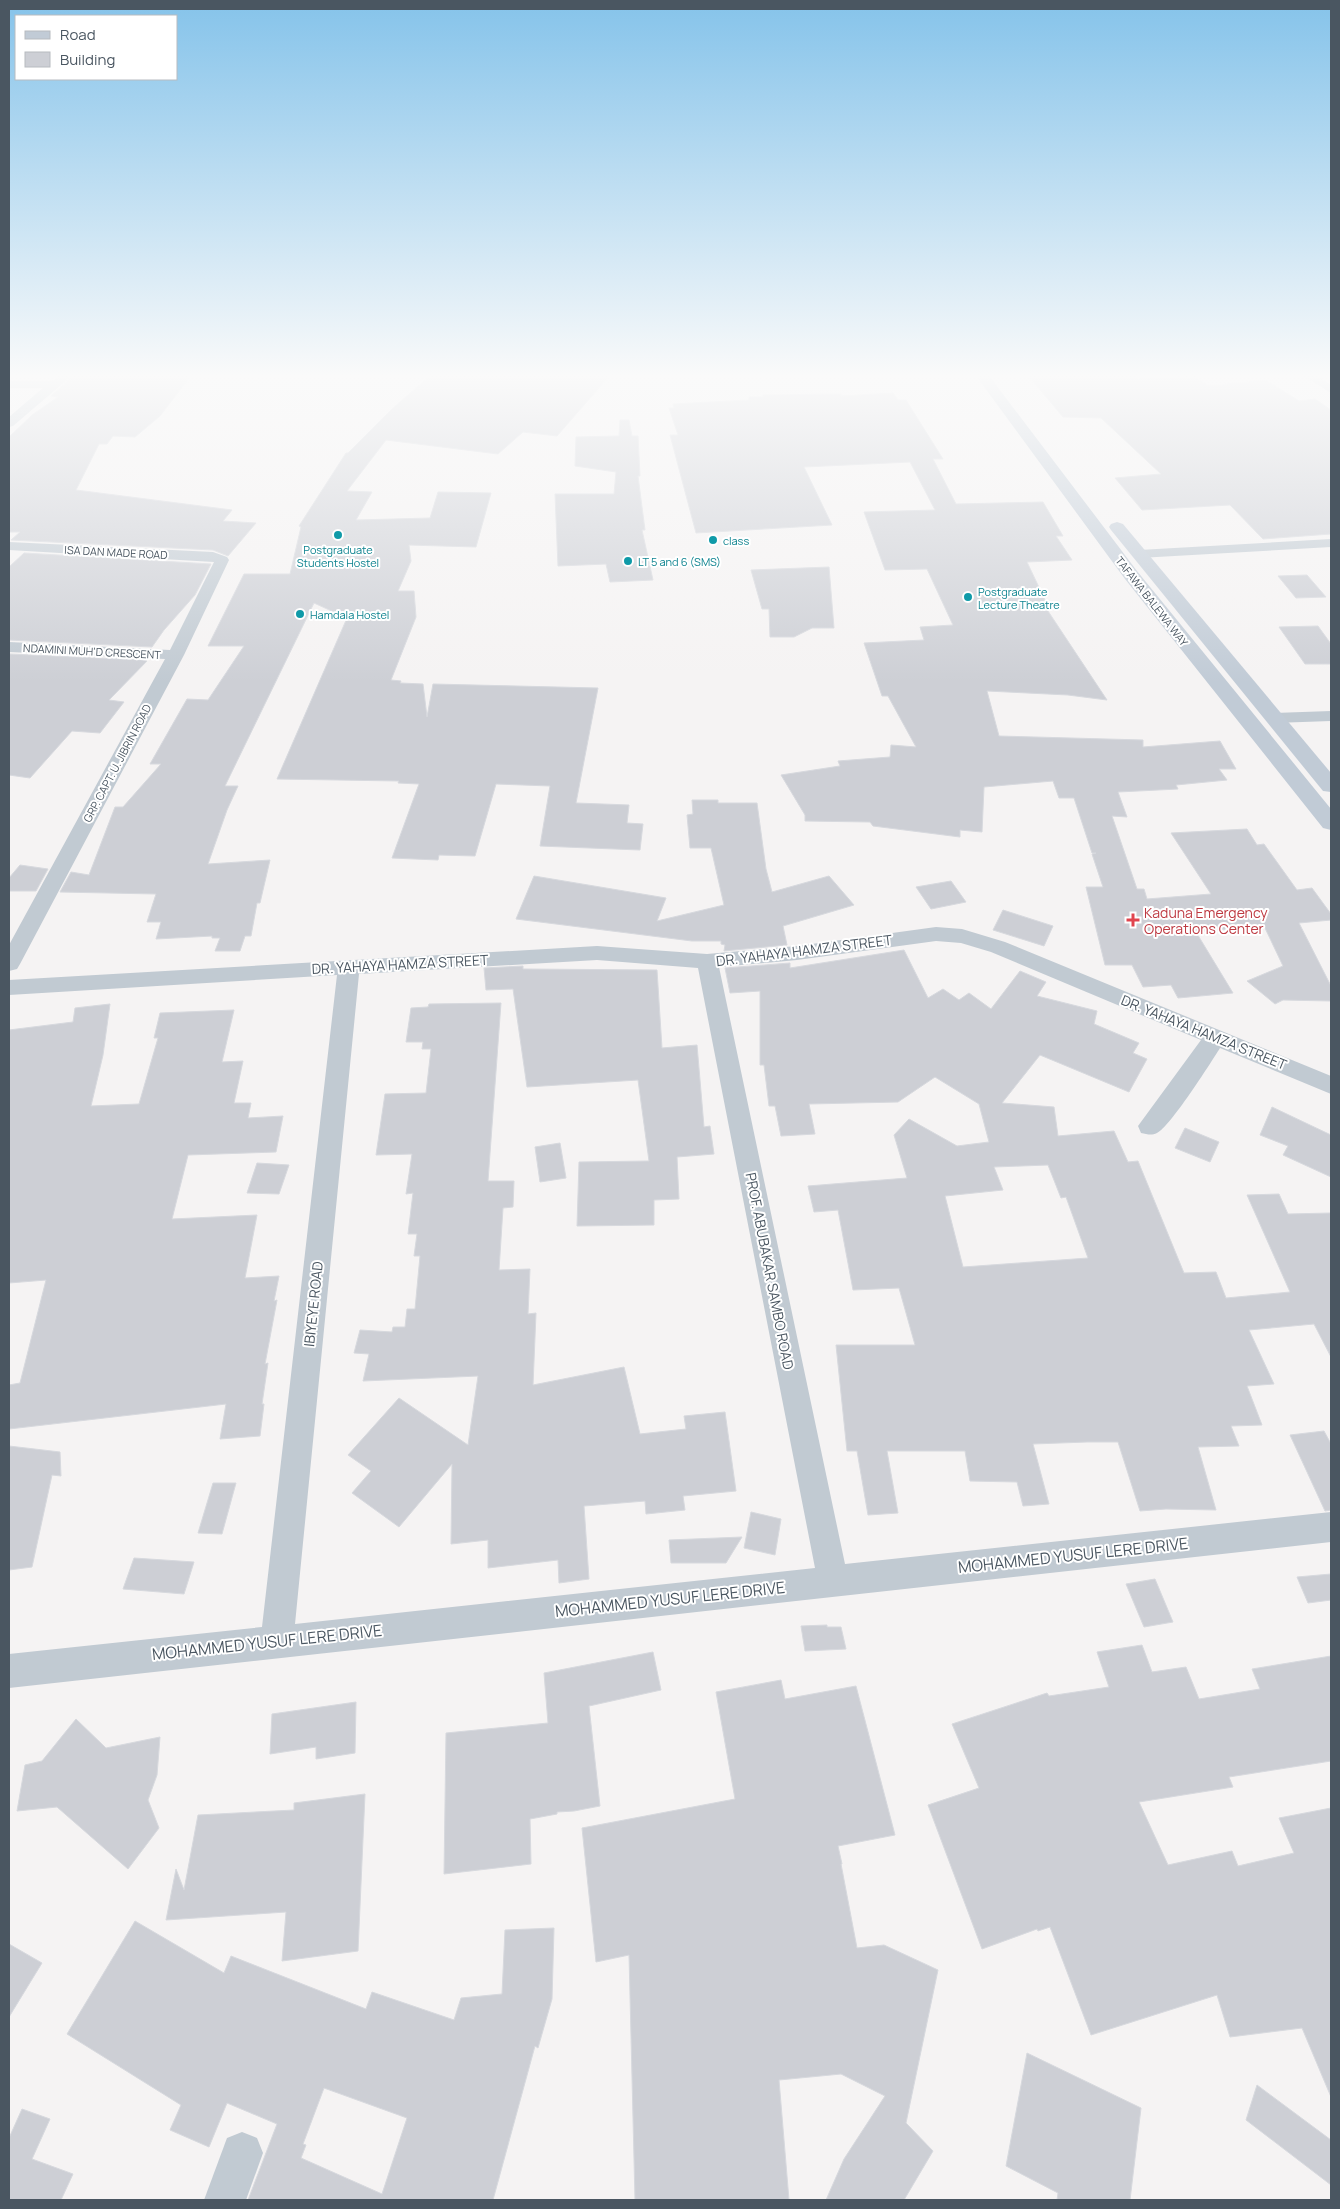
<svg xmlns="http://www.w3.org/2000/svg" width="1340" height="2209" viewBox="0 0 1340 2209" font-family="Manrope,sans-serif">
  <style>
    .green { fill: #c3f1d5 }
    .building { fill: #cdcfd5; stroke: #d7d9de; fill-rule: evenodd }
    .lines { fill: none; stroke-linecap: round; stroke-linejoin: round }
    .street { fill: #c1cad2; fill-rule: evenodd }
    .secondary { fill: #c1cbd6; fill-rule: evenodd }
    .culture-dot { fill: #0f9aa8; stroke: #fff; stroke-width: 2 }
    .health-dot { fill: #e0444e; stroke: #fff; stroke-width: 2 }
    .labels { text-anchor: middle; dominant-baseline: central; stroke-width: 4; stroke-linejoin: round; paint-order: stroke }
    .far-culture-label { font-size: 11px; fill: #0d838f; stroke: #fff; text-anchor: start }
    .far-street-label { font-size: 11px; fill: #4a5661; stroke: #fff }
    .health-label { font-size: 14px; fill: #be3a42; stroke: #fff; text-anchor: start }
    .street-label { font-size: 14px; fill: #4a5661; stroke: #fff }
    .near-street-label { font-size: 16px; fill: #4a5661; stroke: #fff }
  </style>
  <rect width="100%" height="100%" fill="#f5f3f3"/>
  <path class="green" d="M707,373H879L880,376L707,374Z"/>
  <g class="building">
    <path d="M77,373H193L160,416L135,437L113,436L107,444H99L76,490L232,510L223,521L256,523L228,556L213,550L11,540L20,532H9V437L32,415L58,397L51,396Z"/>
    <path d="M433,373H612L557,436L523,432L498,454L386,440L347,491L372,492L356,520L430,518L438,492L491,493L476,547L409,545L411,561L398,591H414L416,617L391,680L401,681L400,683L423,684L427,717L433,684L598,688L576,803L629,805L627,823L643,824L640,850L540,846L550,786L496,784L475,856L439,855L438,860L392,858L419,784L398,783L399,781L277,779L347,618L314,603L225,786H238L227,810L208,864L270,860L260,903H257L251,936H245L240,951H215L220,938H212V936L156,939L161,922H147L156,894L60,892L71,872L89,875L115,807H123L161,764H150L187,699L208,700L244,646H208L244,574H290L301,527L299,526L346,453H348L392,409Z"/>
    <path d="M1026,373H1133L1138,379L1194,376L1209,386L1266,380L1299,401L1315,399L1331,410V534L1263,539L1230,505L1142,510L1115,478L1161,474L1101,418L1063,417Z"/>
    <path d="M893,393L898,400H906L943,459H933L956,504L1043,502L1063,536H1056L1072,560L1027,562L1046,602H1042L1107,700L1068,695L987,691L999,736L1143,740V747L1220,741L1236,769H1219L1227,780L1176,785L1178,789L1118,792L1127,817L1112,816L1137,889H1144L1147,899L1211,894L1171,833L1247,829L1257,845L1264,844L1297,890L1312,888L1331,914V920L1299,923L1331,986V1001L1283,1000L1275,1004L1247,981L1283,966L1264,926L1196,932L1233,993L1178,998L1171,985L1143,987L1132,965H1105L1086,887H1103L1092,854L1096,853H1092L1074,798H1059L1053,781L984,787L982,832L960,830V837L873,826L870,822L805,821V815L781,775L840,766L838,761L890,757L891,745L916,747L888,696H882L864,643L924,640L920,627L953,625L927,569L885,570L864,512L935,510L910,462L804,467L832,525L696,533L670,435H678L669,408H674L673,404L749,400V397H763V395L841,394V396Z"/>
    <path d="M620,420H629L632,436H638L640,476H638L645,530H642L653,580L610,582L606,564L558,566L555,494H614L616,472L575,466L576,437L619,436Z"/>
    <path d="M24,553L211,564L195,595L164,630L152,647L9,640V567Z"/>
    <path d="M829,567L834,628H812L794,637H770L769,609H762L751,570Z"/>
    <path d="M1307,575L1326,597L1296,598L1278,576Z"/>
    <path d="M1318,626L1331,644V664H1305L1279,627Z"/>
    <path d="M9,654L143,660L147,661L109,700L124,702L100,733L72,731L30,778L9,775Z"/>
    <path d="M692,800H718V803H757L766,869L772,892L829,876L854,905L783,926L787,945L724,951L725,945L721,944V941H692L516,919L534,876L666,898L657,921L724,905L711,848H690L687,815L693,814Z"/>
    <path d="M20,865L48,869L36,891H9V878Z"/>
    <path d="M951,881L966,902L931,909L916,887Z"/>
    <path d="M1003,910L1053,926L1044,946L993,930Z"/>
    <path d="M904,950L928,998L943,989L959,1000L969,993L991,1009L1020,971L1046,982L1037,996L1097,1011L1094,1024L1139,1043L1133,1053L1147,1059L1129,1092L1040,1055L1002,1103L1054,1107L1058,1136L1114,1131L1128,1162L1138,1161L1184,1273L1216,1272L1226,1298L1290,1292L1247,1195L1279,1194L1288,1214L1331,1213V1357L1314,1324L1249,1330L1274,1384L1247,1386L1262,1425L1231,1426L1239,1446L1198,1447L1216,1510L1166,1509L1140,1511L1118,1442H1087L1033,1444L1049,1504L1023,1506L1017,1482L970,1481L965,1451H887L898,1513L868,1515L857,1451H847L836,1345H915L899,1288L853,1290L838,1210L814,1212L808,1186L907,1178L894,1135L909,1119L957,1146L989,1142L979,1104L935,1077L898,1102L809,1104L815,1134L781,1136L775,1106H769L764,1065H760V991L730,993L725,968L790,963V968ZM1048,1165L1061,1198L1066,1197L1088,1258L963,1267L945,1196L1003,1190L994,1167Z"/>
    <path d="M523,966V969L657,970L662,1048L697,1045L704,1127L710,1126L714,1154L677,1157L679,1199L654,1200V1225L577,1226L579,1162L649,1161L638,1080L527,1087L513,989L486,990L484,968Z"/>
    <path d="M501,1003L488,1181H514L513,1207L503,1208L499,1270L530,1269L528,1314L536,1313L533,1385L624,1367L640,1434L686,1429L684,1416L725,1412L736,1491L683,1496L685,1510L646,1514L645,1501L584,1506L589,1579L559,1583L558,1560L488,1568V1540L451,1544L452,1464L399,1527L352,1493L371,1471L348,1455L399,1398L468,1445L478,1376L363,1381L369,1354L354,1353L360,1330L392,1332L393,1327H405L407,1309H415L420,1256H414L417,1234H408L413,1193L406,1194L412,1154L376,1155L385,1094L426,1093L431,1049H422L423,1042H406L411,1008L428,1007L429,1004Z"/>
    <path d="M110,1004L103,1055L91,1106L139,1104L158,1038H154L160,1013L234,1010L222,1062L243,1061L234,1103H251L248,1118L283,1116L276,1152L188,1155L172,1219L257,1215L245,1278L279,1276L274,1301L277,1300L265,1364L268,1363L262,1404H264L260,1436L220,1439L226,1404L9,1429V1385L20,1383L46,1280L9,1283V1030L73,1022L75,1008Z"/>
    <path d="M1272,1107L1331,1135V1177L1283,1155L1288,1146L1260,1135Z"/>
    <path d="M1185,1128L1219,1142L1210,1162L1175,1148Z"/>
    <path d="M560,1143L566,1178L540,1182L535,1147Z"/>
    <path d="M257,1163L289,1165L279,1194L247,1193Z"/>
    <path d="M1324,1431L1331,1444V1510L1325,1511L1290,1435Z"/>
    <path d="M9,1446L60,1452L61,1476L52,1475L32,1567L9,1570Z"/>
    <path d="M213,1483H236L222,1534L198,1533Z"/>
    <path d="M751,1512L781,1519L775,1555L744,1548Z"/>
    <path d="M742,1537L726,1563H671L669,1540Z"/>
    <path d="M134,1558L194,1562L184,1594L123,1589Z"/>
    <path d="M1331,1574V1600L1308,1603L1297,1577Z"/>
    <path d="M1155,1579L1173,1622L1144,1627L1126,1584Z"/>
    <path d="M827,1625V1627H841L846,1649L805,1651L801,1626Z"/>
    <path d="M1142,1645L1152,1672L1186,1667L1199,1699L1260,1689L1252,1669L1331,1656V1761L1229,1777L1233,1787L1139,1802L1168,1865L1232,1851L1238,1866L1294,1853L1279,1818L1331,1808V2097L1302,2028L1230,2037L1217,1995L1091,2035L1050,1927L1038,1931L1037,1929L982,1949L928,1805L979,1788L952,1724L1047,1693L1049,1696L1109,1687L1097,1652Z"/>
    <path d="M653,1652L661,1690L589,1706L600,1806L574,1811L557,1812V1814L530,1819L531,1864L444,1874L446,1733L548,1723L544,1673Z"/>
    <path d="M781,1680L785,1699L856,1686L895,1835L838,1846L842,1864H841L857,1948L884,1945L938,1970L906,2123L933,2151L904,2200H826L844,2159L885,2096L841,2074L779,2080L789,2200H635L629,1955L596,1962L582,1828L735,1799L716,1692Z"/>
    <path d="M356,1702L355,1753L316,1759V1747L270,1754L272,1714Z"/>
    <path d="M76,1719L106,1748L160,1737L157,1775L148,1800L159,1828L128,1869L57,1807L17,1811L25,1765L42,1761Z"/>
    <path d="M365,1794L358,1951L282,1961L286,1912L166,1920L176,1869L184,1890L198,1815L294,1810V1803Z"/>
    <path d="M135,1921L224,1973L231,1956L366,2009L372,1992L454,2020L461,1998L502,1994L505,1930L554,1928L552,1999L538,2048L535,2046L493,2200H248L277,2124L227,2103L209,2147L170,2130L181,2105L67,2034ZM324,2088L407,2118L382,2194L301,2158L306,2145L303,2144Z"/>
    <path d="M9,1944L42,1963L9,2017Z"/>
    <path d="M1027,2053L1141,2108L1130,2200H1057L1058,2193L1006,2166Z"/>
    <path d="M1257,2085L1331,2140V2185L1246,2120Z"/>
    <path d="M22,2109L50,2119L32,2159L73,2174L61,2200H9V2138Z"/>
  </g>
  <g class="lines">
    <g class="street">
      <path d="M62,373H75L13,426L9,427V417L43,388H9V381H52Z"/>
      <path d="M1299,373H1313L1331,385V393Z"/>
      <path d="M1331,539V547L1139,558L1134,557L1132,554L1134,551L1139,550Z"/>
      <path d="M9,542L213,552L227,557L229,560L184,655L20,964L17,969L9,971V945L165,659L9,652V642L170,650L214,562L9,550Z"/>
      <path d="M1331,711V721L1274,723L1268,722L1265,718L1268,714L1274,713Z"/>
      <path d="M936,927L962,929L1005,942L1331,1076V1094L1220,1048C1210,1064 1170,1127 1157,1133C1151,1136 1147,1134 1141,1133L1138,1126L1201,1040L991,952L961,943L936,941L797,960L719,967L845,1564L1331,1512V1542L9,1688V1654L262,1627L337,975L9,995V980L597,946L707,954L797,946ZM597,960L698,968L815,1568L295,1624L359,974Z"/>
      <path d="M242,2132L257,2138L263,2153L246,2200H204L227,2138Z"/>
    </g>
    <g class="secondary">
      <path d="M974,373H987L1137,571L1331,809V830L1323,828L1125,579Z"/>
      <path d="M1117,522L1123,524L1331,773V792L1323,791L1111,530L1109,527L1111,524Z"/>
    </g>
  </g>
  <linearGradient id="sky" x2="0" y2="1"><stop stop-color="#85c3ea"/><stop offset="0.55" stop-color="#fafafa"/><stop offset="1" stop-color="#fafafa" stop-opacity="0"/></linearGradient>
  <rect width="1340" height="683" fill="url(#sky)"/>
  <g class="culture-dot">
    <circle cx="338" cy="535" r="5"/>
    <circle cx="713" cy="540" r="5"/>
    <circle cx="628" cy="561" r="5"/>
    <circle cx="968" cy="597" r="5"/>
    <circle cx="300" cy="614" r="5"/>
  </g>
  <path class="health-dot" d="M1130.5 912.5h5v5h5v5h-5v5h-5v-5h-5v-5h5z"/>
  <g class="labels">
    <g class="far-culture-label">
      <text x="723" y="540">class</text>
      <text x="338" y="549" text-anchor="middle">Postgraduate<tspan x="338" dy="13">Students Hostel</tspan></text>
      <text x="638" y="561">LT 5 and 6 (SMS)</text>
      <text x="978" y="591">Postgraduate<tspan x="978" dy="13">Lecture Theatre</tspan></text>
      <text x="310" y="614">Hamdala Hostel</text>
    </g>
    <g class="far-street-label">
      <text transform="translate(116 552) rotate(3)">ISA DAN MADE ROAD</text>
      <text transform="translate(1152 601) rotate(52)">TAFAWA BALEWA WAY</text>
      <text transform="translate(92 651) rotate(3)">NDAMINI MUH'D CRESCENT</text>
      <text transform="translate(117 763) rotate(-62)">GRP. CAPT. U. JIBRIN ROAD</text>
    </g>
    <g class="health-label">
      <text x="1144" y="912">Kaduna Emergency<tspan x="1144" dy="16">Operations Center</tspan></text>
    </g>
    <g class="street-label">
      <text transform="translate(804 950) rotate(-7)">DR. YAHAYA HAMZA STREET</text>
      <text transform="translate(400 964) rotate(-3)">DR. YAHAYA HAMZA STREET</text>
      <text transform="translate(1204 1032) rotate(22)">DR. YAHAYA HAMZA STREET</text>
      <text transform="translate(770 1271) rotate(79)">PROF. ABUBAKAR SAMBO ROAD</text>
      <text transform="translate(313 1304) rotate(-84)">IBIYEYE ROAD</text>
    </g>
    <g class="near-street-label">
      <text transform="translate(1073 1555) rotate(-6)">MOHAMMED YUSUF LERE DRIVE</text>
      <text transform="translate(670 1599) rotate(-6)">MOHAMMED YUSUF LERE DRIVE</text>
      <text transform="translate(267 1642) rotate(-6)">MOHAMMED YUSUF LERE DRIVE</text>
    </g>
  </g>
  <rect width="1340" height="2209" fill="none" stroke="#4a5661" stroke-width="20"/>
  <rect x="15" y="15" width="162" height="65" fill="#ffffff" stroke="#b7bbc0"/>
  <rect x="25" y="31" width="25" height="8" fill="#c1cbd6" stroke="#b7bbc0"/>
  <text x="60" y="40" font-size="15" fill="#4a5661">Road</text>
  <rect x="25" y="52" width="25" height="15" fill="#cdcfd5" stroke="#b7bbc0"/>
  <text x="60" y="65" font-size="15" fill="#4a5661">Building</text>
</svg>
